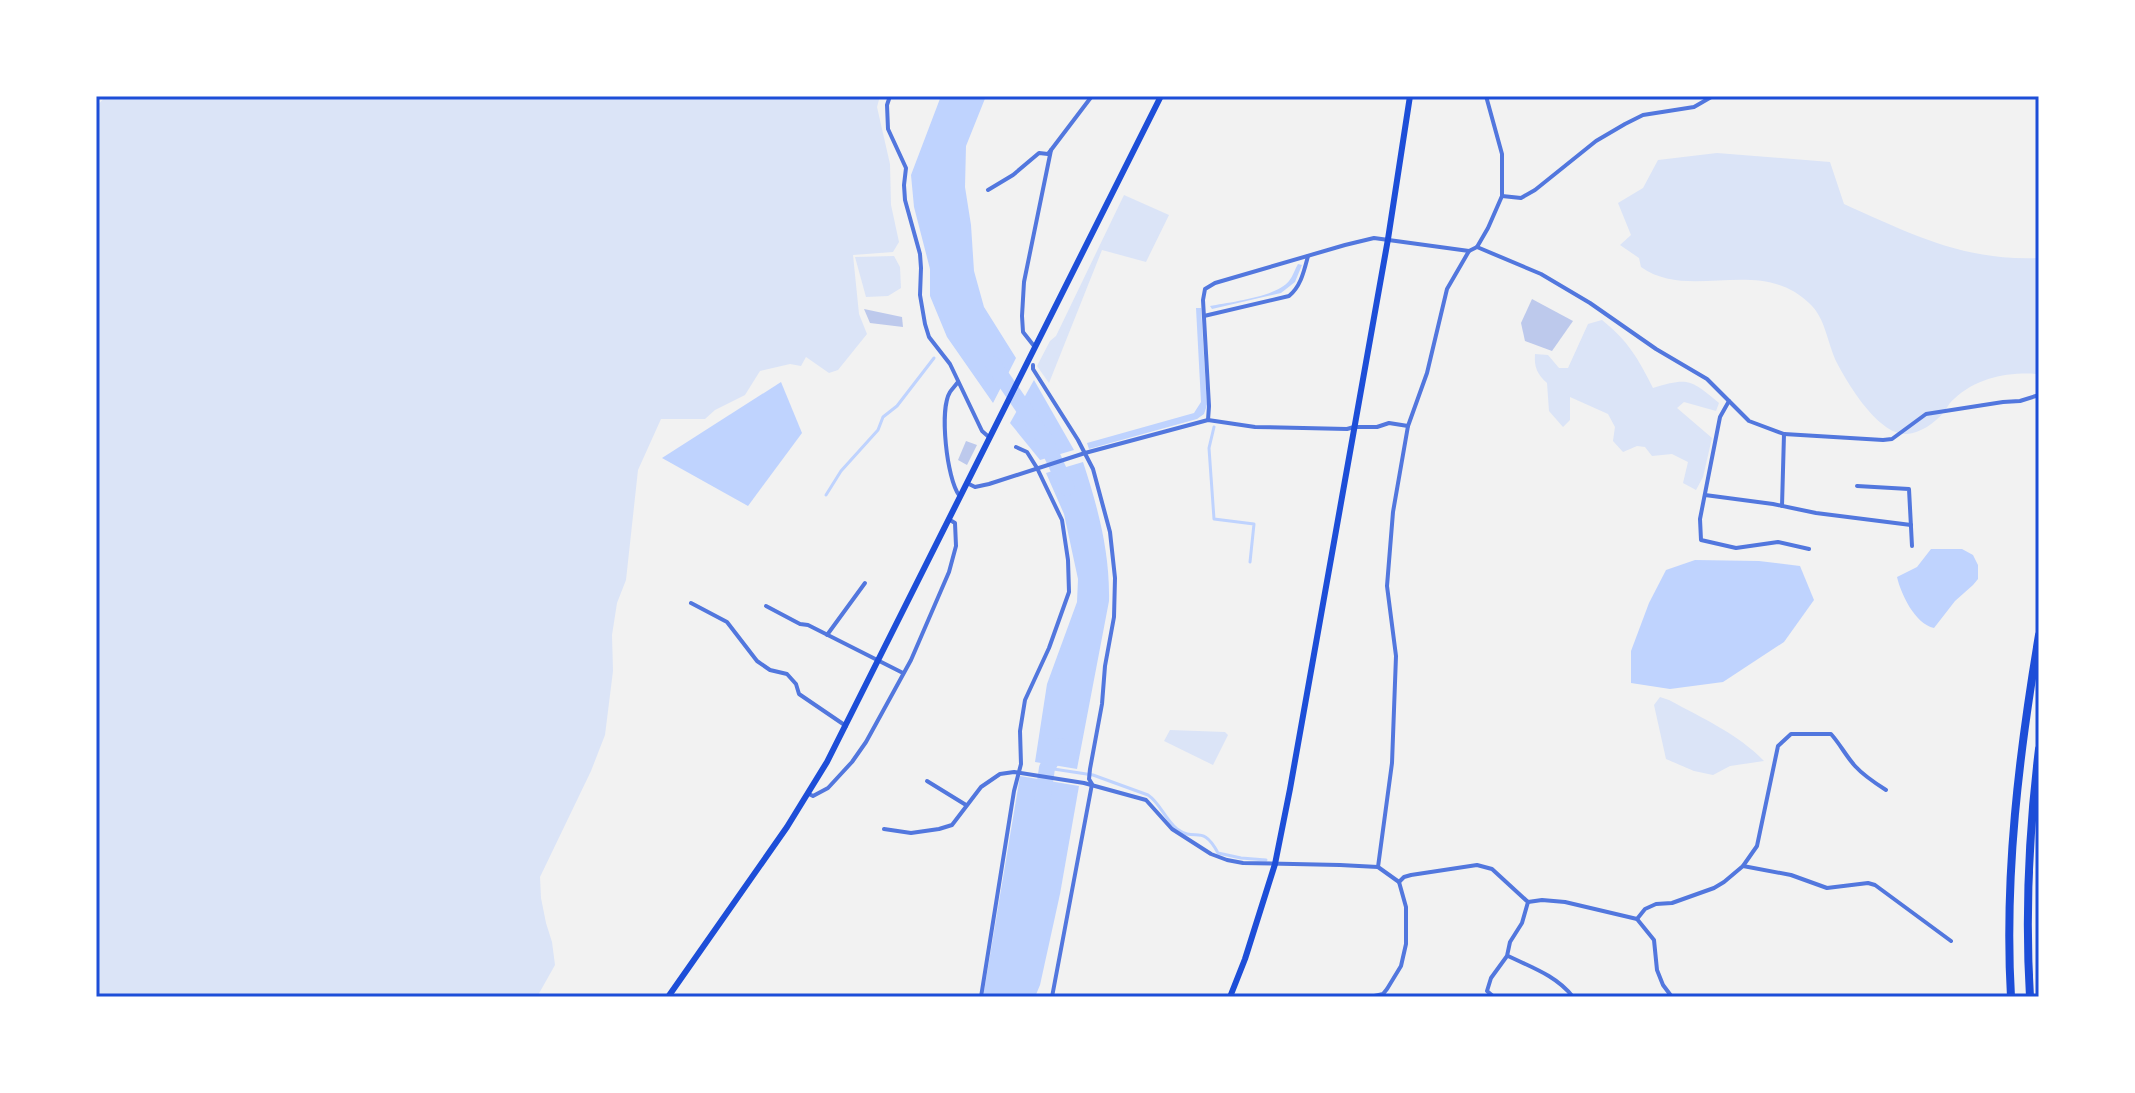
<svg xmlns="http://www.w3.org/2000/svg" width="2135" height="1093" viewBox="0 0 2135 1093" font-family="'Noto Sans',sans-serif">
  <style>
    .green { fill: #dbe4f7 }
    .water { fill: #bfd3fe }
    .lines { fill: none; stroke-linecap: round; stroke-linejoin: round }
    .stream { stroke: #bfd3fe; stroke-width: 3 }
    .river { stroke: #bfd3fe; stroke-width: 16 }
    .building { fill: #bdc9ec }
    .minor { stroke: #5277de; stroke-width: 4 }
    .secondary { stroke: #1d4ed8; stroke-width: 6 }
    .motorway { stroke: #1d4ed8; stroke-width: 8 }
    .neatline { fill: none; stroke: #1d4ed8; stroke-width: 3 }
  </style>
  <rect width="100%" height="100%" fill="#f2f2f2"/>
  <g class="green">
    <path d="M106,96H880L877,107L890,164L891,205L899,242L893,252L853,255L859,314L867,334L838,370L829,373L806,357L801,366L790,364L760,371L745,395L715,410L705,419H661L638,470L626,580L617,603L612,635L613,671L605,735L591,771L540,877L541,898L546,923L552,942L555,965L537,997H96V107Z"/>
    <path d="M1717,153L1830,162L1844,204C1911,234 1963,261 2039,258V374C2008,372 1978,377 1954,399C1949,403 1947,408 1943,413C1935,423 1920,433 1907,434C1879,436 1848,384 1837,363C1827,343 1826,318 1809,303C1759,255 1690,302 1641,267L1639,258L1620,245L1631,235L1618,203L1643,188L1658,160Z"/>
    <path d="M1124,195L1169,215L1146,262L1102,250L1049,383L1037,366L1050,341L1056,336Z"/>
    <path d="M894,256L900,267L901,288L888,296L866,297L855,257Z"/>
    <path d="M1602,320C1628,341 1638,358 1653,388C1689,377 1691,380 1719,403L1716,411L1684,402L1677,408L1712,438L1703,477L1696,490L1683,483L1688,462L1672,454L1652,456L1645,447L1637,446L1623,452L1613,441L1615,427L1608,414L1570,397V420L1563,427L1549,411L1547,383C1537,374 1534,367 1535,354L1548,355L1559,368H1568L1588,324Z"/>
    <path d="M1660,697L1669,700C1702,718 1738,734 1764,761L1730,766L1713,775L1694,771L1666,759L1654,705Z"/>
    <path d="M1170,730L1225,732L1228,735L1213,765L1164,741Z"/>
  </g>
  <g class="water">
    <path d="M941,96H986L966,146L965,187L971,225L974,271L984,307L1016,358L993,403L947,337L930,296V269L914,207L911,175Z"/>
    <path d="M1298,264L1302,265L1295,282L1281,293L1212,309L1210,306C1230,302 1276,297 1289,281C1293,276 1295,269 1298,264Z"/>
    <path d="M1196,308H1201L1207,405L1204,414L1197,419L1089,449L1087,443L1194,413L1201,402Z"/>
    <path d="M1034,380L1074,450L1040,460L1010,423Z"/>
    <path d="M781,382L802,433L748,506L662,458Z"/>
    <path d="M1083,462C1098,508 1110,552 1109,601L1077,769L1035,762L1047,684L1077,602L1078,579L1064,514L1046,473Z"/>
    <path d="M1931,549H1962L1973,555L1978,565V579L1973,585L1955,601L1934,628C1915,624 1901,594 1897,577L1917,567Z"/>
    <path d="M1695,560L1759,561L1800,566L1814,600L1784,642L1723,682L1670,689L1631,683V651L1649,603L1666,570Z"/>
    <path d="M1020,776L1079,786L1060,894L1040,985L1035,997H983Z"/>
  </g>
  <g class="lines">
    <g class="stream">
      <path d="M1214,427L1209,448L1214,519L1254,524L1250,562"/>
      <path d="M826,495L841,471L878,430L883,417L897,406L934,358"/>
      <path d="M1047,768L1093,775L1148,795C1160,803 1165,819 1177,829C1196,843 1202,823 1218,853L1241,858L1266,860"/>
    </g>
    <g class="river">
      <path d="M993,364L1044,438L1067,488"/>
      <path d="M1042,802L1047,768L1060,746"/>
    </g>
  </g>
  <g class="building">
    <path d="M1532,299L1573,321L1552,351L1525,341L1521,323Z"/>
    <path d="M864,309L902,317L903,327L870,323Z"/>
    <path d="M966,441L977,445L967,465L958,460Z"/>
  </g>
  <g class="lines">
    <g class="minor">
      <path d="M890,96L887,105L888,129L906,168L904,185L905,200L920,254L921,268L920,295L925,324L929,337L950,364L982,431L990,438"/>
      <path d="M988,190L1013,175L1039,153L1048,154L1092,96"/>
      <path d="M1502,196L1521,198L1535,190L1596,141L1625,124L1643,115L1694,107L1713,96"/>
      <path d="M1477,247L1488,228L1502,196V154L1486,96"/>
      <path d="M1204,316L1289,296C1301,286 1304,271 1308,256"/>
      <path d="M1034,346L1023,332L1022,316L1024,282L1051,150"/>
      <path d="M1033,365V369L1078,440L1093,469L1110,532L1115,578L1114,617L1105,666L1102,704L1090,769L1089,779L1092,784L1052,997"/>
      <path d="M958,382C955,386 952,389 950,392C939,410 947,479 959,495"/>
      <path d="M1729,401L1720,417L1700,519L1701,540L1736,548L1778,542L1809,549"/>
      <path d="M1208,420L1209,406L1203,300L1205,289L1215,283L1345,245L1374,238L1469,251L1477,247L1541,274L1590,303L1656,349L1707,379L1749,421L1784,434L1883,440L1892,439L1926,414L2003,402L2020,401L2039,395"/>
      <path d="M967,483L975,487L989,484L1085,453L1208,420L1255,427L1347,429L1354,427H1377L1389,423L1408,426"/>
      <path d="M1857,486L1909,489L1912,546"/>
      <path d="M1705,495L1773,504L1816,513L1911,525"/>
      <path d="M1782,506L1784,434"/>
      <path d="M691,603L727,622L757,661L770,670L787,674L796,684L799,694L846,726"/>
      <path d="M766,606L800,624L808,625L903,673"/>
      <path d="M827,635L865,583"/>
      <path d="M927,781L966,805"/>
      <path d="M809,794L813,796L828,788L852,762L866,742L911,660L949,572L956,546L955,523L950,520"/>
      <path d="M884,829L911,833L939,829L952,825L981,787L1000,774L1014,772L1084,783L1146,800L1172,829L1211,854L1227,860L1243,863L1340,865L1378,867L1399,882L1406,907V944L1401,966L1387,989L1383,994L1370,997"/>
      <path d="M1743,866L1791,875L1827,888L1868,883L1875,885L1951,941"/>
      <path d="M1378,867L1392,763L1396,656L1387,586L1393,512L1408,426L1427,373L1447,289L1469,251"/>
      <path d="M1399,882L1404,877L1411,875L1477,865L1492,869L1528,902L1542,900L1565,902L1637,919L1654,940L1657,970L1663,985L1672,997"/>
      <path d="M1637,919L1645,909L1656,904L1672,903L1714,888L1724,882L1743,866L1757,846L1778,746L1791,734H1831C1840,744 1846,756 1855,766C1864,776 1875,783 1886,790"/>
      <path d="M1508,956C1531,967 1557,976 1573,997"/>
      <path d="M981,997L1014,791L1021,764L1020,731L1025,700L1049,648L1069,592L1068,560L1062,520L1037,468L1027,452L1016,447"/>
      <path d="M1494,997L1487,991L1491,978L1507,956L1510,942L1522,923L1528,902"/>
    </g>
    <g class="secondary">
      <path d="M668,997L787,827L827,762L1161,96"/>
      <path d="M1230,997L1245,959L1275,864L1290,789L1388,239L1410,96"/>
    </g>
    <g class="motorway">
      <path d="M2011,997C2004,876 2019,754 2039,635"/>
      <path d="M2030,997C2025,915 2029,831 2039,749"/>
    </g>
  </g>
  <rect width="2135" height="1093" fill="none" stroke="#ffffff" stroke-width="196"/>
  <rect x="98" y="98" width="1939" height="897" class="neatline"/>
</svg>
